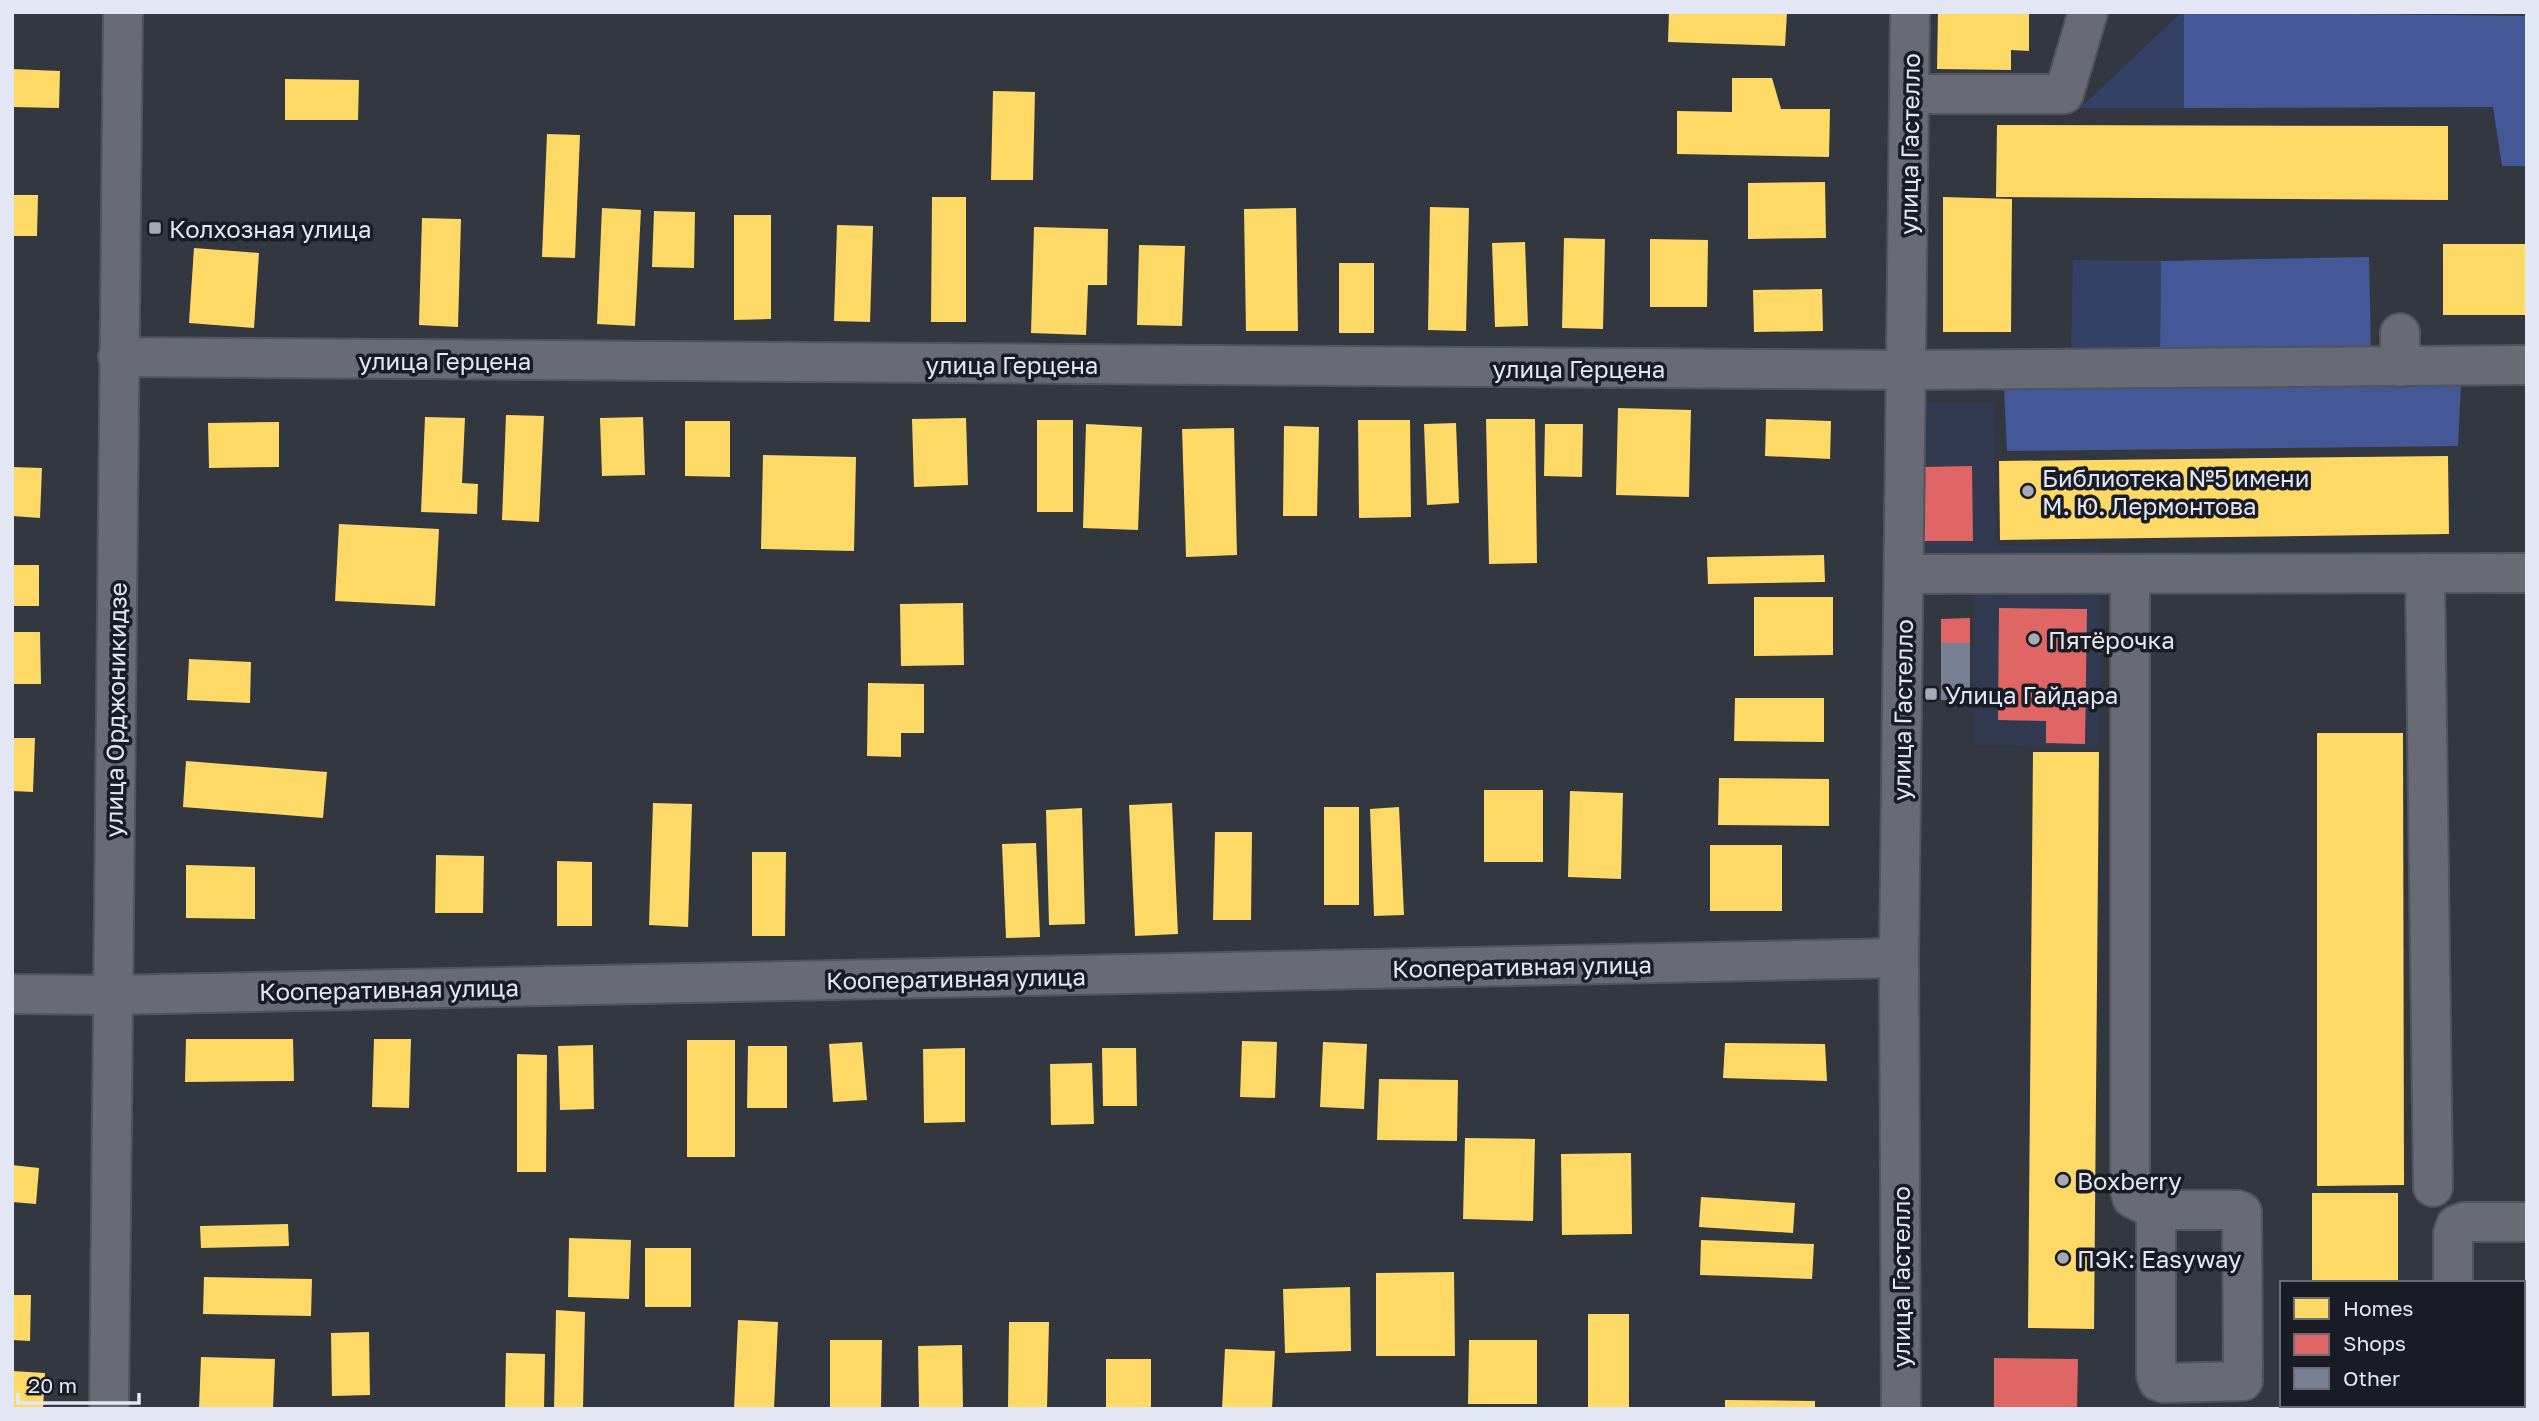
<svg xmlns="http://www.w3.org/2000/svg" width="2539" height="1421" viewBox="0 0 2539 1421" font-family="'Golos Text',sans-serif">
  <style>
    .built { fill: #313a50 }
    .green { fill: #344167 }
    .forest { fill: #445897 }
    .homes { fill: #ffd966 }
    .shops { fill: #e06666 }
    .building { fill: #788093 }
    .lines { fill: none; stroke-linecap: round; stroke-linejoin: round }
    .minor-casing { stroke: #50545c; stroke-width: 42 }
    .minor { stroke: #686b73; stroke-width: 38 }
    .poi-dot { fill: #a5a9b4; stroke: #191c24; stroke-width: 2.5 }
    .labels { text-anchor: middle; dominant-baseline: central; stroke-width: 7; stroke-linejoin: round; paint-order: stroke }
    .street-label { font-size: 24px; fill: #e3e7f3; stroke: #191c24 }
    .poi-label { font-size: 24px; fill: #e3e7f3; stroke: #191c24; text-anchor: start }
  </style>
  <rect width="100%" height="100%" fill="#333740"/>
  <path class="built" d="M1916,403H1994L1996,545L2103,548L2099,748L1974,745V585H1918Z"/>
  <g class="green">
    <path d="M2182,12H2184V108H2080Z"/>
    <path d="M2073,260L2161,261L2160,354L2071,353Z"/>
  </g>
  <g class="forest">
    <path d="M2184,12L2527,16V166H2502L2493,107L2184,108Z"/>
    <path d="M2369,257L2371,353L2160,354L2161,261Z"/>
    <path d="M2461,384L2458,446L2007,451L2004,388Z"/>
  </g>
  <g class="homes">
    <path d="M1669,12H1787L1785,46L1668,42Z"/>
    <path d="M1938,12H2029V51L2011,50V70L1937,69Z"/>
    <path d="M12,69L60,71L59,108L12,107Z"/>
    <path d="M1732,78H1772L1781,109H1830L1829,157L1677,154V111L1732,112Z"/>
    <path d="M285,79L359,80L358,120H285Z"/>
    <path d="M993,91L1035,92L1033,180H991Z"/>
    <path d="M1997,125L2448,126V200L1996,197Z"/>
    <path d="M547,134L580,135L575,258L542,257Z"/>
    <path d="M1825,182L1826,238L1748,239V183Z"/>
    <path d="M12,195H38L37,236H12Z"/>
    <path d="M932,197H966V322H931Z"/>
    <path d="M1943,197L2012,199L2011,332H1943Z"/>
    <path d="M1430,207L1469,208L1466,331L1428,330Z"/>
    <path d="M602,208L641,210L635,326L597,324Z"/>
    <path d="M1296,208L1298,331H1246L1244,209Z"/>
    <path d="M654,211L695,212L694,268L652,267Z"/>
    <path d="M734,215H771V319L734,320Z"/>
    <path d="M422,218L461,219L458,327L419,325Z"/>
    <path d="M837,225L873,226L870,322L834,321Z"/>
    <path d="M1034,227L1108,229L1107,285H1088L1086,335L1031,333Z"/>
    <path d="M1564,238L1605,239L1603,329L1562,328Z"/>
    <path d="M1650,239L1708,240L1707,307H1650Z"/>
    <path d="M1525,242L1528,326L1495,327L1492,243Z"/>
    <rect x="2443" y="244" width="84" height="71"/>
    <path d="M1139,245L1185,246L1182,326L1137,325Z"/>
    <path d="M194,248L259,253L254,328L189,323Z"/>
    <rect x="1339" y="263" width="35" height="70"/>
    <path d="M1822,289L1823,331L1754,332L1753,290Z"/>
    <path d="M1618,408L1691,410L1689,497L1616,495Z"/>
    <path d="M506,415L544,416L539,522L502,520Z"/>
    <path d="M425,417L465,418L462,483L478,484L477,514L421,512Z"/>
    <path d="M643,417L645,475L602,476L600,418Z"/>
    <path d="M966,418L968,485L914,487L912,419Z"/>
    <path d="M1486,419H1535L1537,563L1489,564Z"/>
    <path d="M1766,419L1831,421L1830,459L1765,456Z"/>
    <rect x="1037" y="420" width="36" height="92"/>
    <path d="M1358,420H1410L1411,517L1359,518Z"/>
    <path d="M685,421H730V477L685,476Z"/>
    <path d="M279,422V467L209,468L208,423Z"/>
    <path d="M1456,423L1459,503L1427,505L1424,424Z"/>
    <path d="M1086,424L1142,427L1138,530L1083,528Z"/>
    <path d="M1545,424H1583L1582,477L1544,476Z"/>
    <path d="M1284,426L1319,427L1317,516H1283Z"/>
    <path d="M1234,428L1237,555L1186,557L1182,429Z"/>
    <path d="M763,455L856,457L854,551L761,549Z"/>
    <path d="M2448,456L2449,534L2000,540L1999,461Z"/>
    <path d="M12,467L42,468L40,518L12,516Z"/>
    <path d="M339,524L439,529L435,606L335,601Z"/>
    <path d="M1824,555L1825,582L1708,584L1707,557Z"/>
    <rect x="12" y="565" width="27" height="41"/>
    <path d="M1754,597H1833V655L1754,656Z"/>
    <path d="M963,603L964,665L901,666L900,604Z"/>
    <path d="M12,632H40L41,684H12Z"/>
    <path d="M189,659L251,662L250,703L187,700Z"/>
    <path d="M868,683L924,684V733H901V757L867,756Z"/>
    <path d="M1735,698H1824V742L1734,741Z"/>
    <path d="M2317,733H2403L2404,1185L2317,1186Z"/>
    <path d="M12,738H35L33,792L12,791Z"/>
    <path d="M2033,752H2099L2094,1329L2028,1328Z"/>
    <path d="M186,761L327,772L323,818L183,807Z"/>
    <path d="M1719,778L1829,779V826L1718,825Z"/>
    <rect x="1484" y="790" width="59" height="72"/>
    <path d="M1570,791L1623,793L1621,879L1568,877Z"/>
    <path d="M653,803L692,804L688,927L649,925Z"/>
    <path d="M1172,803L1178,934L1135,936L1129,805Z"/>
    <rect x="1324" y="807" width="35" height="98"/>
    <path d="M1399,807L1404,915L1374,916L1370,809Z"/>
    <path d="M1082,808L1085,924L1049,925L1046,810Z"/>
    <path d="M1215,832H1252L1251,920H1213Z"/>
    <path d="M1036,843L1040,937L1006,938L1002,844Z"/>
    <rect x="1710" y="845" width="72" height="66"/>
    <path d="M752,852H786L785,936H752Z"/>
    <path d="M436,855L484,856L483,913H435Z"/>
    <path d="M557,861L592,862V926H557Z"/>
    <path d="M186,865L255,867V919L186,918Z"/>
    <path d="M186,1039H293L294,1081L185,1082Z"/>
    <path d="M374,1039H411L409,1108L372,1107Z"/>
    <rect x="687" y="1040" width="48" height="117"/>
    <path d="M1242,1041L1277,1042L1275,1098L1240,1097Z"/>
    <path d="M862,1042L867,1100L833,1102L829,1044Z"/>
    <path d="M1323,1042L1367,1044L1364,1109L1320,1107Z"/>
    <path d="M1725,1043L1825,1044L1827,1081L1723,1078Z"/>
    <path d="M593,1045L594,1109L560,1110L558,1046Z"/>
    <path d="M748,1046H787V1108H747Z"/>
    <path d="M965,1048V1122L924,1123L923,1049Z"/>
    <path d="M1102,1048H1136L1137,1106H1103Z"/>
    <path d="M517,1054L547,1055L546,1172H517Z"/>
    <path d="M1092,1063L1094,1124L1051,1125L1050,1064Z"/>
    <path d="M1379,1079L1458,1080L1457,1141L1377,1140Z"/>
    <path d="M1465,1138L1535,1139L1533,1221L1463,1219Z"/>
    <path d="M1631,1153L1632,1234L1562,1235L1561,1154Z"/>
    <path d="M12,1165L39,1168L36,1204L12,1202Z"/>
    <rect x="2312" y="1193" width="86" height="90"/>
    <path d="M1701,1197L1795,1203L1793,1233L1699,1227Z"/>
    <path d="M288,1224L289,1246L201,1248L200,1226Z"/>
    <path d="M569,1238L631,1240L629,1299L568,1297Z"/>
    <path d="M1701,1240L1814,1244L1812,1279L1700,1275Z"/>
    <rect x="645" y="1248" width="46" height="59"/>
    <path d="M1454,1272L1455,1356H1376V1273Z"/>
    <path d="M204,1277L312,1279L311,1316L203,1314Z"/>
    <path d="M1350,1287L1351,1351L1285,1353L1283,1289Z"/>
    <path d="M12,1295H31L30,1341L12,1340Z"/>
    <path d="M556,1310L585,1312L583,1409H554Z"/>
    <rect x="1588" y="1314" width="41" height="95"/>
    <path d="M738,1320L778,1322L774,1409H734Z"/>
    <path d="M1009,1322H1049L1047,1409H1008Z"/>
    <path d="M369,1332L370,1395L332,1396L331,1333Z"/>
    <path d="M830,1340H882L881,1409H830Z"/>
    <path d="M1469,1340H1537V1404H1468Z"/>
    <path d="M962,1345L963,1409H919L918,1346Z"/>
    <path d="M1225,1349L1275,1351L1272,1409H1222Z"/>
    <path d="M506,1353L545,1354L544,1409H505Z"/>
    <path d="M201,1357L275,1359L273,1409H199Z"/>
    <rect x="1106" y="1359" width="45" height="50"/>
    <path d="M12,1371L45,1373L43,1409H12Z"/>
    <path d="M1725,1400L1815,1401V1409H1725Z"/>
  </g>
  <g class="shops">
    <path d="M1972,466L1973,541H1924L1923,467Z"/>
    <path d="M1999,608L2087,609L2085,744L2046,743V721L1998,720Z"/>
    <path d="M1970,618V643H1941V619Z"/>
    <path d="M1994,1358L2078,1359L2077,1409H1994Z"/>
  </g>
  <rect class="building" x="1941" y="643" width="29" height="57"/>
  <g class="lines">
    <defs>
      <g id="minor">
        <path d="M1910,94H2064L2088,12"/>
        <path d="M118,357L1906,370L2527,365"/>
        <path d="M2400,367V333"/>
        <path d="M2425,573L2433,1187"/>
        <path d="M1904,574L2527,573"/>
        <path d="M2130,574V1190L2132,1198L2156,1210V1375L2158,1381L2164,1383L2243,1381L2242,1212L2237,1210H2156"/>
        <path d="M12,994L112,995L1899,958"/>
        <path d="M2453,1283V1234L2456,1225L2464,1222H2527"/>
        <path d="M2523,1389H2527"/>
        <path d="M109,1409L123,12"/>
        <path d="M1901,1409L1899,958L1910,12"/>
      </g>
    </defs>
    <use href="#minor" class="minor-casing"/>
    <use href="#minor" class="minor"/>
  </g>
  <g class="poi-dot">
    <rect x="148" y="221" width="14" height="14" rx="3.5"/>
    <circle cx="2028" cy="491" r="7"/>
    <circle cx="2034" cy="639" r="7"/>
    <rect x="1924" y="687" width="14" height="14" rx="3.5"/>
    <circle cx="2063" cy="1180" r="7"/>
    <circle cx="2063" cy="1258" r="7"/>
  </g>
  <g class="labels">
    <g class="street-label">
      <text transform="translate(1909 144) rotate(-89)">улица Гастелло</text>
      <text x="445" y="360">улица Герцена</text>
      <text x="1012" y="364">улица Герцена</text>
      <text x="1579" y="368">улица Герцена</text>
      <text transform="translate(115 710) rotate(-89)">улица Орджоникидзе</text>
      <text transform="translate(1902 710) rotate(-89)">улица Гастелло</text>
      <text transform="translate(1522 966) rotate(-1)">Кооперативная улица</text>
      <text transform="translate(956 978) rotate(-1)">Кооперативная улица</text>
      <text transform="translate(389 989) rotate(-1)">Кооперативная улица</text>
      <text transform="translate(1900 1277) rotate(-90)">улица Гастелло</text>
    </g>
    <g class="poi-label">
      <text x="169" y="228">Колхозная улица</text>
      <text x="2042" y="477">Библиотека №5 имени<tspan x="2042" dy="28">М. Ю. Лермонтова</tspan></text>
      <text x="2048" y="639">Пятёрочка</text>
      <text x="1945" y="694">Улица Гайдара</text>
      <text x="2077" y="1180">Boxberry</text>
      <text x="2077" y="1258">ПЭК: Easyway</text>
    </g>
  </g>
  <rect width="2539" height="1421" fill="none" stroke="#e3e7f3" stroke-width="28"/>
  <rect x="2280" y="1281" width="245" height="126" fill="#191c24" stroke="#6a6d77" stroke-width="2"/>
  <rect x="2294" y="1298" width="35" height="21" fill="#ffd966" stroke="#6a6d77" stroke-width="2"/>
  <text x="2343" y="1316" font-size="21" fill="#e3e7f3">Homes</text>
  <rect x="2294" y="1334" width="35" height="21" fill="#e06666" stroke="#6a6d77" stroke-width="2"/>
  <text x="2343" y="1351" font-size="21" fill="#e3e7f3">Shops</text>
  <rect x="2294" y="1368" width="35" height="21" fill="#788093" stroke="#6a6d77" stroke-width="2"/>
  <text x="2343" y="1386" font-size="21" fill="#e3e7f3">Other</text>
  <path d="M18 1393v10h121v-10" fill="none" stroke="#e3e7f3" stroke-width="3.5"/>
  <text x="28" y="1393" font-size="21" fill="#e3e7f3" stroke="#191c24" stroke-width="5" paint-order="stroke">20 m</text>
</svg>
